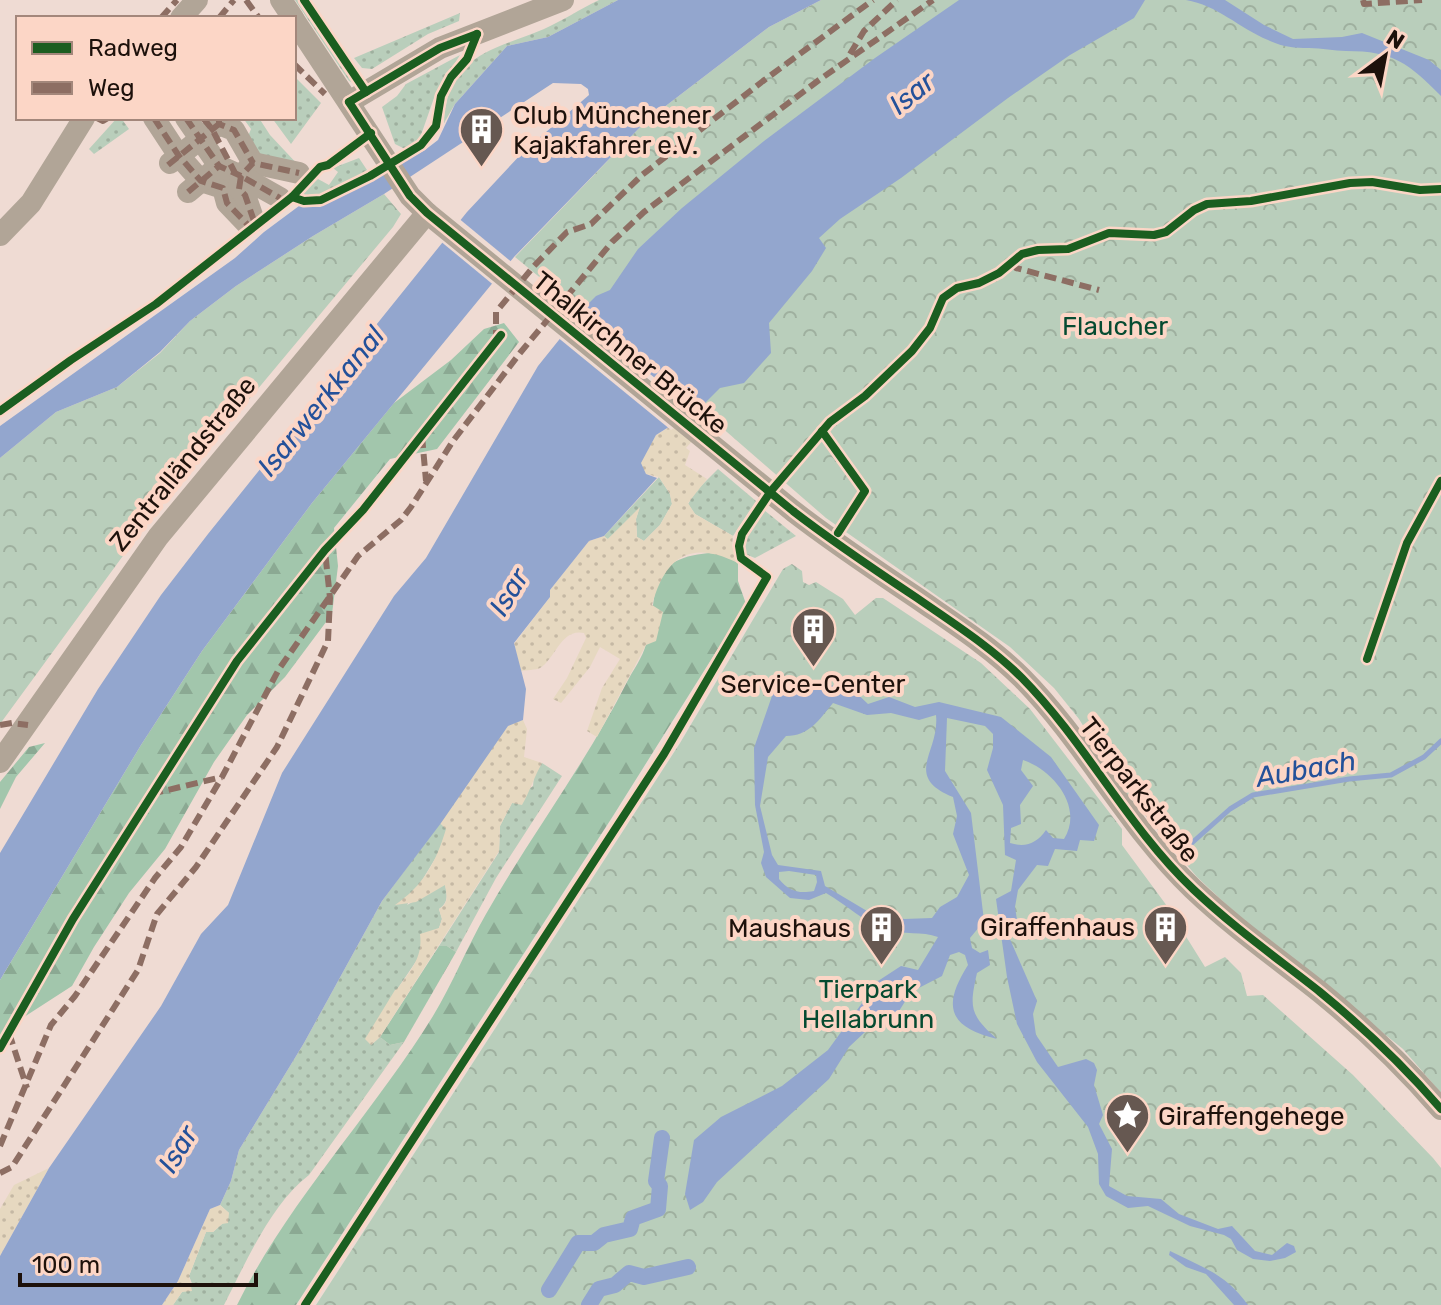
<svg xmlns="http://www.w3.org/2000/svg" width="1441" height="1305" viewBox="0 0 1441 1305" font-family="Rubik,sans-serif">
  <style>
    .grass { fill: url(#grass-dots) }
    .forest { fill: url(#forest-firs) }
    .sand { fill: url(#sand-dots) }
    .park { fill: url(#park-crowns) }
    .water { fill: #93a6ce; fill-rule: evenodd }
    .pier { fill: #efdbd3 }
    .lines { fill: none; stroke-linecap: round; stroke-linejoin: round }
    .stream { stroke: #93a6ce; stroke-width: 5 }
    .canal { stroke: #93a6ce; stroke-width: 16 }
    .minor { stroke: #b1a597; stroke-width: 22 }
    .quiet { stroke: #8d6e63; stroke-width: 6; stroke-dasharray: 12 6; stroke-linecap: butt }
    .cycleway-casing { stroke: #fcd6c6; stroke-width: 13 }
    .cycleway { stroke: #1b5e20; stroke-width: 8 }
    .labels { text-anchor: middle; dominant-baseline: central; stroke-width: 8; stroke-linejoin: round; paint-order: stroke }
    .poi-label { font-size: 26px; fill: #1d110b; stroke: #fcd6c6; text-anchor: start }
    .park-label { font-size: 26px; fill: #064b31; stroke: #fcd6c6 }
    .street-label { font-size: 26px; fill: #1d110b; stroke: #fcd6c6 }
    .water-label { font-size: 28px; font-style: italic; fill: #24519a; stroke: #fcd6c6 }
  </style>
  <defs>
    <pattern id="grass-dots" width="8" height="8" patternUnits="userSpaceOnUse" patternTransform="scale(2)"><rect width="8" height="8" fill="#b9cebb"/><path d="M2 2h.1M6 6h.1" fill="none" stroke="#9fb09f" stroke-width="1.8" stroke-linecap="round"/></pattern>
    <pattern id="forest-firs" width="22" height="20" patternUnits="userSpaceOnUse" patternTransform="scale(2)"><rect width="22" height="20" fill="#a2c6ac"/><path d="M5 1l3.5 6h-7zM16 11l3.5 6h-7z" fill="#8ba993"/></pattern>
    <pattern id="sand-dots" width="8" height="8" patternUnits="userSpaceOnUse" patternTransform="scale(2)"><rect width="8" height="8" fill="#e6d8c0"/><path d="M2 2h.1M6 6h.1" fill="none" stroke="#c5b8a4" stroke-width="1.8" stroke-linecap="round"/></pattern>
    <pattern id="park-crowns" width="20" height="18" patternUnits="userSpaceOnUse" patternTransform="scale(2)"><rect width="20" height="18" fill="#b9cebb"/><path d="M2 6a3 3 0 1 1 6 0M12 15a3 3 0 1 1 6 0" fill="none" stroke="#9fb09f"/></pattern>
  </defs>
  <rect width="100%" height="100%" fill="#efdbd3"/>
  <g class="grass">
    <path d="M295,0H300L358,85L349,81Z"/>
    <path d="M599,0H618L548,37L507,46L455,104L444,123C447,55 493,50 544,29C562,21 580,9 599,0Z"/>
    <path d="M460,13L459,21L428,34L372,69L362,68L354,58Z"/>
    <path d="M460,55L435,95L420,138L407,150L395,144L382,107L397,96L406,84Z"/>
    <path d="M294,76L321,103L291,144L272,118H294Z"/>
    <path d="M117,118H121L129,129L94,154L89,149Z"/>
    <path d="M243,118H259L270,135L300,167L260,159L247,139L251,129Z"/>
    <path d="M359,158L367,170C346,183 328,198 303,196L302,190L318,179L329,185L338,172L333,168Z"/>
    <path d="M718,469L756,501L733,536L695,514L688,504L696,491Z"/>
    <path d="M659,477L670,494L672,504L660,525L644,541L637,537L636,519L639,509L607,540L604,536Z"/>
    <path d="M764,510L796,536L755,558L745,554L742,548L754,523Z"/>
    <path d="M542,763L562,776L496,878L456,952L447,946H439L499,852L500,826L512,803L533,786L534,776Z"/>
    <path d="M440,823L447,829L438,854L407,905L445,884C447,895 449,902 439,909L442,919L439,928L422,946L419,957L398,988L371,1045L380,1037L390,1045L404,1042L309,1175C271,1204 246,1262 224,1305H173L182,1292L193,1286L189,1276L206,1232H213L222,1224L229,1213L220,1205L231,1181L239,1150L304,1043L382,901Z"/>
  </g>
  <g class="forest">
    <path d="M504,323L519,342L437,449L390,459L334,528L338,566L332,614L285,677L247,715L214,762L165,849L129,893L94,947L72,986L7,1028L0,1038V980L141,745L202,651L312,503L394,403L451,360L484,329Z"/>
    <path d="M709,553L723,555L738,563V581L746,604L613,816L296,1305H237C289,1200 372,1115 433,1016C453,983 467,947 486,914C531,835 586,763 627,682C633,670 643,657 646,644C660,595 643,559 709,553Z"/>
    <path d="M45,743L16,777L0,809V782L29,747Z"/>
    <path d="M439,946H447L456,952L404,1042L390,1045L380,1037Z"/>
  </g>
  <g class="sand">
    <path d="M744,383L686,448L690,451L685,465L707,479L688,503L695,514L733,536L732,546L738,563C690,539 665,557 652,605L663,612L656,641L646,645L597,737L587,731L602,688L620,659L600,647L590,667L561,703L553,699L567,678L586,638L584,633C561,628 556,658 540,668C536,670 526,670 521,671L514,644L550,597V590L589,541L604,536L608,539L640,507L636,519L637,537L644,541L660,525L672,504L670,494L659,477L646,474L640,463L656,435Z"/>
    <path d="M523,720L527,729L524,757L542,763C534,777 530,791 522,805L512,803L500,826L499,851L380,1037L371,1045L365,1039L395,990L398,988C411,970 423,957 420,934L439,928L442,919L439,909C449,903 447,896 445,885L416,902L395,905C424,885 436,862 446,829L440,823L508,725Z"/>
    <path d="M49,1168L0,1256V1209L14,1185Z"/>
    <path d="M220,1205L229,1213L228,1223L222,1224L213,1232H206L189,1276L192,1291L182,1292L173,1305H162L178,1281L210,1209Z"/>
  </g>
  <g class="park">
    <path d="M821,0H1441V1093L1403,1049L1246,923L1197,877L1118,783L1079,719L1054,688L1010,647L826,518L712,419L515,257L646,121L769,27Z"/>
    <path d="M384,194L401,214L393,227L155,512L0,724V458L56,412L117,387L160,353L190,321L236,286L313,236Z"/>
    <path d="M792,564L802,571L803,582L809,585L816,582L843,599L855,615L876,598H883L981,663L1030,709L1122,829V845L1167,906L1205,967L1225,957L1241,973L1247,996L1263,995L1353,1075L1433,1158L1441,1168V1305H316L680,743L783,569Z"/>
  </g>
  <g class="water">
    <path d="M618,0H821L769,27L646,121L514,257L312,503L202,651L141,745L0,980V853L98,689L161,595L208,534L467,212L524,151L589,95L588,89L581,84L553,83L384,194L313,236L236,286L190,321L160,352L117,387L56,412L0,458V426L235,258L264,232L299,206L320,207L425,150L438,140L455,104L507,46L548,37Z"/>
    <path d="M959,0H1145L1134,18L1070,55L1008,98L901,178L840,219L819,238L826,248L812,271L769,323L771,353L744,383L720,388L702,406L656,435L641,463L646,474L657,478L604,536L589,541L550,590V597L514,643L526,689L523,720L508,726L441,823L382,901L304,1043L239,1150L231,1181L220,1205L210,1209L178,1281L162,1305H0V1256L49,1168L161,1006L201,934L228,905L282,773L394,596L426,558L538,366L587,305L596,296L610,290L638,249L682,208L764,141L875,58Z"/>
    <path d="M1186,0H1225L1264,25L1293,39L1342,37L1362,33L1429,60L1441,70V96C1408,63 1394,51 1346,51C1334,51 1322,48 1309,48C1294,48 1283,47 1268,40C1239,28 1217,5 1186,0Z"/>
    <path d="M784,684L849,686L868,704L889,697L915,707L939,702L1001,717L1051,757L1099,825L1094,841L1080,840L1077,851L1055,849L1048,866L1037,865L1018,890L1015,907L1017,920L1009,937L1037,1001L1033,1014L1036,1035L1058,1067L1086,1059L1094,1063L1097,1070L1094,1085L1103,1115L1099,1124L1112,1149L1109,1186L1127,1196L1161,1199L1179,1214L1218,1229L1232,1226L1255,1251L1272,1255L1287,1243L1294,1246L1296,1252L1285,1258L1270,1261L1253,1259L1237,1250L1231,1239L1224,1235L1190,1226L1148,1206L1128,1208L1106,1196L1099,1184L1098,1154L1088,1127L1037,1062L1017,1024L1007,977L996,899L1011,891L1016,860L1005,855L1003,805L987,770L993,748V734L985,726L947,718L945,771L971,813L985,929L980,926L970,938L972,948L980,953L988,950L990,965L977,973C969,1008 970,1015 997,1039C948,1027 942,1006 968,965L965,955L959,952L950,955L942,976L911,992L894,1019L865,1032L849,1047L829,1079L717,1182L703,1202L690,1210L685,1194L694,1140L721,1117L782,1086L828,1050L878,981L901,966L918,970L938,937C922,931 904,935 887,930C863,922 847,905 826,893L809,900L790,898L766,877L761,863L764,852L755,805L754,748L773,693ZM833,703L867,715L891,713L919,720L936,715C940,752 902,776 953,797L957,816L953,834L969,875L957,897L940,907L932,918L904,919L882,911H867L825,886L821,871L778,865L772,855L760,806L768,757L786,736C809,736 819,720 833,703ZM1023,760C1053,770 1084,807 1064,839L1053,838L1046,830C1037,843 1026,848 1010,843L1011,828L1021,824L1020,805L1033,786L1021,770ZM789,871L816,875L817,882L814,891C798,894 789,891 779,879V872Z"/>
    <path d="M1170,1251C1202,1267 1226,1274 1248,1305H1234L1206,1274L1186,1267L1169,1255Z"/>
  </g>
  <g class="pier">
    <path d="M457,217L514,264L496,287L439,240Z"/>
    <path d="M575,313L698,413L671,430L556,336Z"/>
  </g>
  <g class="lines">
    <path class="stream" d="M1185,849L1230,809L1253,795L1349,779L1391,775L1424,757L1441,741"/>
    <g class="canal">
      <path d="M549,1290L578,1243H594L604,1235L630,1229L633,1218L658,1209L660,1186L656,1181L662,1138"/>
      <path d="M589,1305L599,1289L615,1285L629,1273L644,1277L688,1267"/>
    </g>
    <g class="minor">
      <path d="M281,0L293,18"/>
      <path d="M181,18L197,0"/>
      <path d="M294,20L410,196L427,213L793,511C833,542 875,570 917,598C953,623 991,647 1022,678C1086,743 1127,826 1193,889C1233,927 1277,958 1320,992C1364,1028 1404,1066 1441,1109"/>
      <path d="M349,102L440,48L563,0"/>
      <path d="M154,118L179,156L201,181L223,188L227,203L248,225"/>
      <path d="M186,118L219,166"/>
      <path d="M219,118V124L234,130L253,163"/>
      <path d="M170,163L219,124"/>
      <path d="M188,192L219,166L241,176L253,163L299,173"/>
      <path d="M254,221L245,195L239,189L241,176L280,198"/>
      <path d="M0,235L31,203L84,118"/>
      <path d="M0,762L158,537L427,213"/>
    </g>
    <g class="quiet">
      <path d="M246,0L259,18"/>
      <path d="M1363,0L1364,4L1422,0"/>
      <path d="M161,18L177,0"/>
      <path d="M219,18L234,0"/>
      <path d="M850,54L864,31L897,0"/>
      <path d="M294,64L325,94"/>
      <path d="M97,118L103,121L108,118"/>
      <path d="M154,118L179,156L201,181L223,188L227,203L248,225"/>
      <path d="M186,118L219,166"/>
      <path d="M203,118L212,129L235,173"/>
      <path d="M219,118V124L234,130L253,163"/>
      <path d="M168,165L219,124"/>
      <path d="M188,192L219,166L241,176L253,163L299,173"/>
      <path d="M254,221L245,195L239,189L241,176L280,198"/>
      <path d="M1012,263L1016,268L1099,290"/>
      <path d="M496,342V312L534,266L567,232L591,224L642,175L763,81L873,0"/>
      <path d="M422,436L426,481"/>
      <path d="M0,725L12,723L28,725"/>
      <path d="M151,794L222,777"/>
      <path d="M9,1033L27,1088"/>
      <path d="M0,1146L51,1025L75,996L155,878L181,847L222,777L279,669L358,556L401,520L411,507L453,441L520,353L612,242L644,212L819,80L933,0"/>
      <path d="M0,1173L12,1167L138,970L157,914L196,867L277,747L328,641L330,598L325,551"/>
    </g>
    <defs>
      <g id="cycleway">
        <path d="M304,0L366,92"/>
        <path d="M349,102L410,196L427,213L793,511C833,542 875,570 917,598C953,623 991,647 1022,678C1086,743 1127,826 1193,889C1233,927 1277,958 1320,992C1364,1028 1404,1066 1441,1109"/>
        <path d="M349,102L440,48L477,34"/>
        <path d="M292,197L304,201L321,200L370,176L421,145L436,126L441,96L451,77L467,59L477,34"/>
        <path d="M0,411L71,360L156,304L292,197L320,167L328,165L371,133"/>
        <path d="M822,431L865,491L838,533"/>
        <path d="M1367,659L1407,543L1441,481"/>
        <path d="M0,1048L73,919L237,661L325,550L363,510L501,335"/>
        <path d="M305,1305L664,754L767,577L741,558L739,546L742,534L771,491L830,422L865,396L912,351L930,328L943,298L957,288L979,283L999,273L1022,254L1038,250L1068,249L1109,233L1154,235L1166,232L1194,210L1207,204L1251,201L1350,183L1372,182L1420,190L1441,189"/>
      </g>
    </defs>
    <use href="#cycleway" class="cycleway-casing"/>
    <use href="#cycleway" class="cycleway"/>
  </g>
  <defs>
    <symbol id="building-pin" viewBox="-11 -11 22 30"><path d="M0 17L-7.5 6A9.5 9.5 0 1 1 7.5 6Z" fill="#665851" stroke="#fcd6c6"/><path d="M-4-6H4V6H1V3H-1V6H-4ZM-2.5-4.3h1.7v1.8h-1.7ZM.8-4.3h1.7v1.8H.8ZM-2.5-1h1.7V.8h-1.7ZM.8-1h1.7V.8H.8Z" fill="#fff"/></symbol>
    <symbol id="sight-pin" viewBox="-11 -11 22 30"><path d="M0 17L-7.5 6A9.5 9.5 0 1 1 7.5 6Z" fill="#665851" stroke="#fcd6c6"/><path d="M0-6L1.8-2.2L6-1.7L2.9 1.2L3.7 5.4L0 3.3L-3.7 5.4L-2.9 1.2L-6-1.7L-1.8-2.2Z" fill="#fff"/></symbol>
  </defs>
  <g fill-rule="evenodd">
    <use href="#building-pin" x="456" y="104" width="51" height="69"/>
    <use href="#building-pin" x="788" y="604" width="51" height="69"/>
    <use href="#building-pin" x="1140" y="902" width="51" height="69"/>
    <use href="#building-pin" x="856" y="902" width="51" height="69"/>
    <use href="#sight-pin" x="1102" y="1090" width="51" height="69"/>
  </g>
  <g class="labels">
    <g class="poi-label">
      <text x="513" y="115">Club Münchener<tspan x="513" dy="30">Kajakfahrer e.V.</tspan></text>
      <text x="813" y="684" text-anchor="middle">Service-Center</text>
      <text x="1135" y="927" text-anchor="end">Giraffenhaus</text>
      <text x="851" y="928" text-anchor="end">Maushaus</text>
      <text x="1158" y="1116">Giraffengehege</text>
    </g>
    <g class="park-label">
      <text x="1115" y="326">Flaucher</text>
      <text x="868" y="989">Tierpark<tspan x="868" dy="30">Hellabrunn</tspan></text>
    </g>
    <g class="street-label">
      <text transform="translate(630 353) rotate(39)">Thalkirchner Brücke</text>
      <text transform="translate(183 464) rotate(-51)">Zentralländstraße</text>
      <text transform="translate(1139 790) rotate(52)">Tierparkstraße</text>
    </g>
    <g class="water-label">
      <text transform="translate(912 93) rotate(-39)">Isar</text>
      <text transform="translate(321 401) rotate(-51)">Isarwerkkanal</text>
      <text transform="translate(509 592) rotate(-59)">Isar</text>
      <text transform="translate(1306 769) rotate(-10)">Aubach</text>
      <text transform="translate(178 1149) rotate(-59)">Isar</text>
    </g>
  </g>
  <rect x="16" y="16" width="280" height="104" fill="#fcd6c6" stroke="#a3877b" stroke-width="2"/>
  <rect x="32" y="42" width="40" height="12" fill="#1b5e20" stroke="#a3877b" stroke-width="2"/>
  <text x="88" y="56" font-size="24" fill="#1d110b">Radweg</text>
  <rect x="32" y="82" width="40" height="12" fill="#8d6e63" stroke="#a3877b" stroke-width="2"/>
  <text x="88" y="96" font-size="24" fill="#1d110b">Weg</text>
  <g transform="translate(1385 56) rotate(32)" stroke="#fcd6c6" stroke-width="6" paint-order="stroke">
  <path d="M0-6L14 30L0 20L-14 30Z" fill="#1d110b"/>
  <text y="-12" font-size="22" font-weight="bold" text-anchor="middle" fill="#1d110b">N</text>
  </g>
  <path d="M20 1273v12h236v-12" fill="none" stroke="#1d110b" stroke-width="4"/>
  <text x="32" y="1273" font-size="24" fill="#1d110b" stroke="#fcd6c6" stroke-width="6" paint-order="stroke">100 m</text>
</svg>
